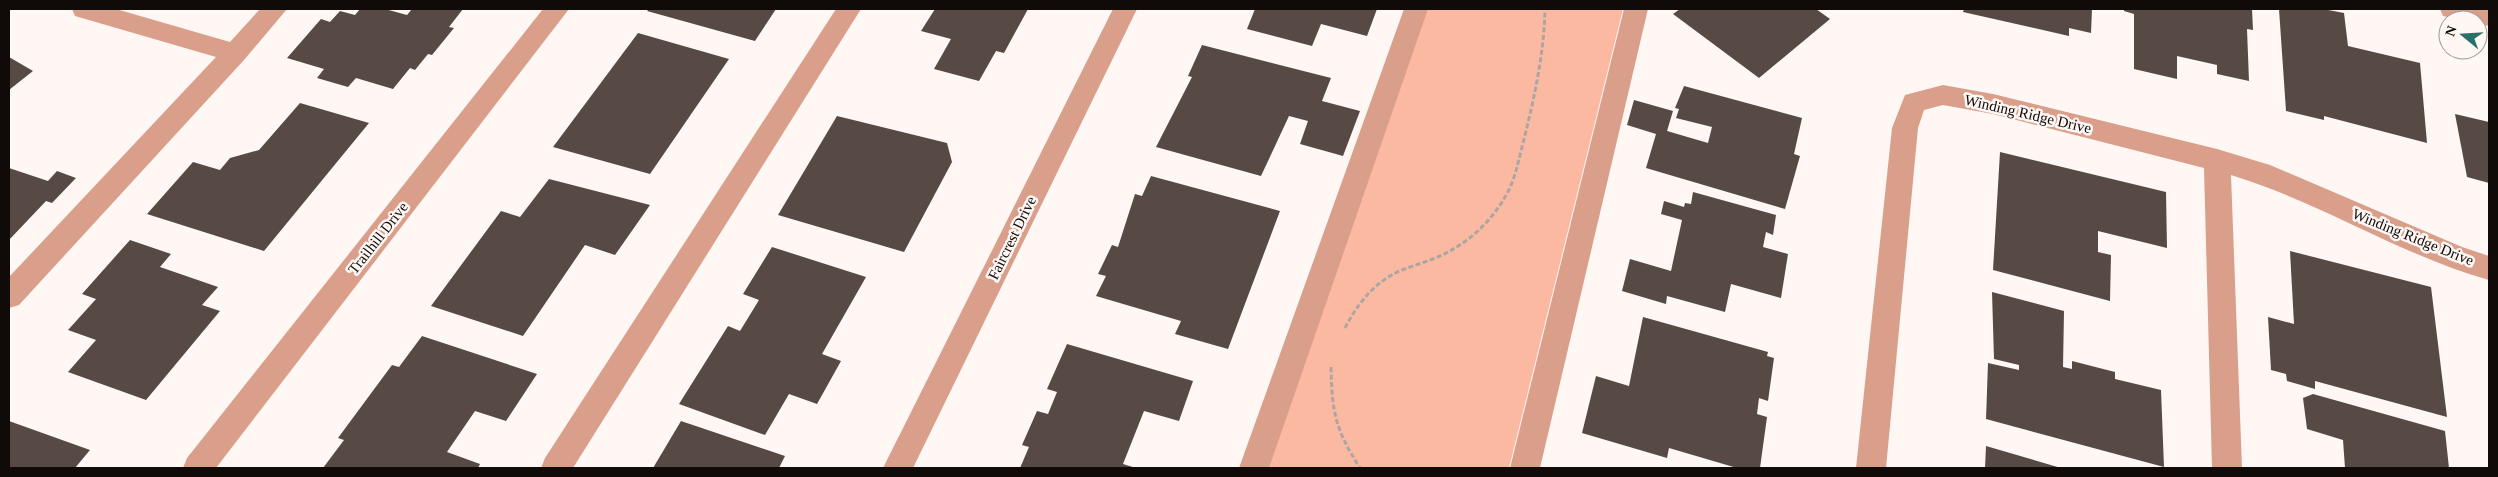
<svg xmlns="http://www.w3.org/2000/svg" width="2498" height="477" viewBox="0 0 2498 477" font-family="'Times New Roman',serif">
  <style>
    .green { fill: #fcb9a2 }
    .building { fill: #574a45 }
    .lines { fill: none; stroke-linecap: round; stroke-linejoin: round }
    .path { stroke: #aca6a3; stroke-width: 3; stroke-dasharray: 5 2.5; stroke-linecap: butt }
    .minor { fill: #da9f8b; fill-rule: evenodd }
    .labels { text-anchor: middle; dominant-baseline: central; stroke-width: 5; stroke-linejoin: round; paint-order: stroke }
    .street-label { font-size: 15px; fill: #100b09; stroke: #fef7f4 }
  </style>
  <rect width="100%" height="100%" fill="#fef7f4"/>
  <path class="green" d="M1408,9H1623L1509,468H1246Z"/>
  <g class="building">
    <path d="M360,9H385L407,15L412,9H463L449,27L454,28L432,55L428,54L415,70L410,68L393,89L356,78L348,87L317,78L324,69L287,58L321,19L330,22L340,11L355,15Z"/>
    <path d="M649,9H776L755,41L647,11Z"/>
    <path d="M935,9H1028L1004,53L996,51L979,81L934,69L951,39L921,31Z"/>
    <path d="M1255,9H1377L1367,36L1321,24L1312,46L1247,29Z"/>
    <path d="M1680,9H1816L1830,19L1759,78L1673,14Z"/>
    <path d="M1964,9H2092L2091,33L2069,28V36L1963,12Z"/>
    <path d="M2124,9H2252L2253,30L2247,29L2249,81L2217,74V65L2177,56V79L2134,69V14L2124,11Z"/>
    <path d="M2279,9H2323L2344,13L2348,46L2420,63L2427,143L2324,116V120L2286,111Z"/>
    <path d="M638,33L729,59L650,174L553,147Z"/>
    <path d="M1202,45L1331,78L1322,101L1360,111L1343,156L1300,144L1308,121L1289,116L1261,176L1156,147L1192,77L1188,76Z"/>
    <path d="M9,57L33,71L9,90Z"/>
    <path d="M1684,86L1802,118L1794,154L1800,156L1785,209L1646,168L1656,134L1627,125L1634,100L1673,111L1667,131L1708,143L1712,127L1676,118L1679,109L1675,108Z"/>
    <path d="M300,103L369,123L264,251L147,214L193,162L220,170L230,158L259,150Z"/>
    <path d="M2455,114L2489,122V183L2467,177Z"/>
    <path d="M837,116L947,143L952,162L904,252L778,215Z"/>
    <path d="M2000,152L2166,192L2167,248L2098,231V252L2111,255L2110,301L1993,270Z"/>
    <path d="M9,168L48,181L57,171L76,178L52,203L46,201L9,240Z"/>
    <path d="M1151,176L1280,211L1228,349L1175,334L1181,321L1096,296L1106,276L1098,274L1112,245L1118,247L1135,194L1142,196Z"/>
    <path d="M549,179L650,205L615,255L585,245L523,336L431,306L501,211L520,217Z"/>
    <path d="M1693,192L1776,215L1773,235L1766,232L1763,247L1788,254L1781,298L1731,284L1725,312L1667,296L1666,304L1622,291L1630,259L1671,271L1682,220L1661,214L1664,201L1684,207L1685,203L1691,204Z"/>
    <path d="M130,240L171,254L160,267L218,287L202,305L220,311L146,400L68,372L96,340L68,330L96,299L82,294Z"/>
    <path d="M772,247L866,277L822,354L841,361L817,404L789,394L765,435L679,404L728,326L740,331L759,300L743,294Z"/>
    <path d="M2290,251L2431,287L2447,417L2315,381V389L2287,381L2286,374L2271,370L2268,317L2294,324Z"/>
    <path d="M1992,292L2064,311L2063,367L2072,369V361L2115,372V379L2161,390L2164,467L1986,419L1988,363L2019,370V365L1994,359Z"/>
    <path d="M1643,317L1768,352L1767,356L1774,358L1768,401L1759,398L1757,414L1767,417L1760,468H1737L1669,448L1667,458L1582,433L1596,376L1629,386Z"/>
    <path d="M422,336L537,374L506,421L475,411L447,452L480,464L478,468H323L344,440L338,438L392,365L399,367Z"/>
    <path d="M1067,344L1193,381L1179,421L1144,411L1123,464L1136,468H1020L1029,447L1022,445L1037,411L1048,414L1057,392L1047,389Z"/>
    <path d="M2313,394L2445,431L2449,468H2345L2343,440L2307,429L2303,398Z"/>
    <path d="M9,421L90,450L75,468H9Z"/>
    <path d="M681,421L785,456L779,468H653Z"/>
    <path d="M1986,446L2061,468H1985Z"/>
  </g>
  <g class="lines">
    <g class="path">
      <path d="M1345,328C1358,303 1375,281 1402,270C1417,264 1434,260 1448,252C1471,240 1492,220 1505,197C1515,181 1518,162 1523,143C1534,99 1544,55 1545,9"/>
      <path d="M1331,367C1332,412 1335,429 1360,468"/>
    </g>
    <g class="minor">
      <path d="M72,9H116L230,42L260,9H287L244,60L19,305L9,308V277L216,57L75,16Z"/>
      <path d="M543,9H569L216,468H183L187,458Z"/>
      <path d="M836,9H861L573,468H541L545,458Z"/>
      <path d="M1113,9H1137L913,468H883Z"/>
      <path d="M1404,9H1428L1269,468H1239Z"/>
      <path d="M1624,9H1648L1540,468H1510Z"/>
      <path d="M2440,9H2489V26L2478,24V20H2459L2443,16Z"/>
      <path d="M1943,85L1993,94L2217,149L2270,165L2462,247L2489,256V280C2400,255 2320,202 2231,175L2242,468H2212L2204,168L1993,114L1943,105L1924,110L1918,128L1886,468H1856L1892,128L1905,95Z"/>
    </g>
  </g>
  <g class="labels">
    <g class="street-label">
      <text transform="translate(2028 114) rotate(13)">Winding Ridge Drive</text>
      <text transform="translate(2413 237) rotate(22)">Winding Ridge Drive</text>
      <text transform="translate(378 238) rotate(-52)">Trailhill Drive</text>
      <text transform="translate(1012 238) rotate(-64)">Faircrest Drive</text>
    </g>
  </g>
  <rect width="2498" height="477" fill="none" stroke="#100b09" stroke-width="20"/>
  <g transform="translate(2463 35) rotate(288)"><circle r="24" fill="#fef7f4" stroke="#9f9996"/>
  <path d="M0-4L9 19L0 12L-9 19Z" fill="#297068"/>
  <text y="-8" font-size="14" font-weight="bold" text-anchor="middle" fill="#100b09">N</text>
  </g>
</svg>
